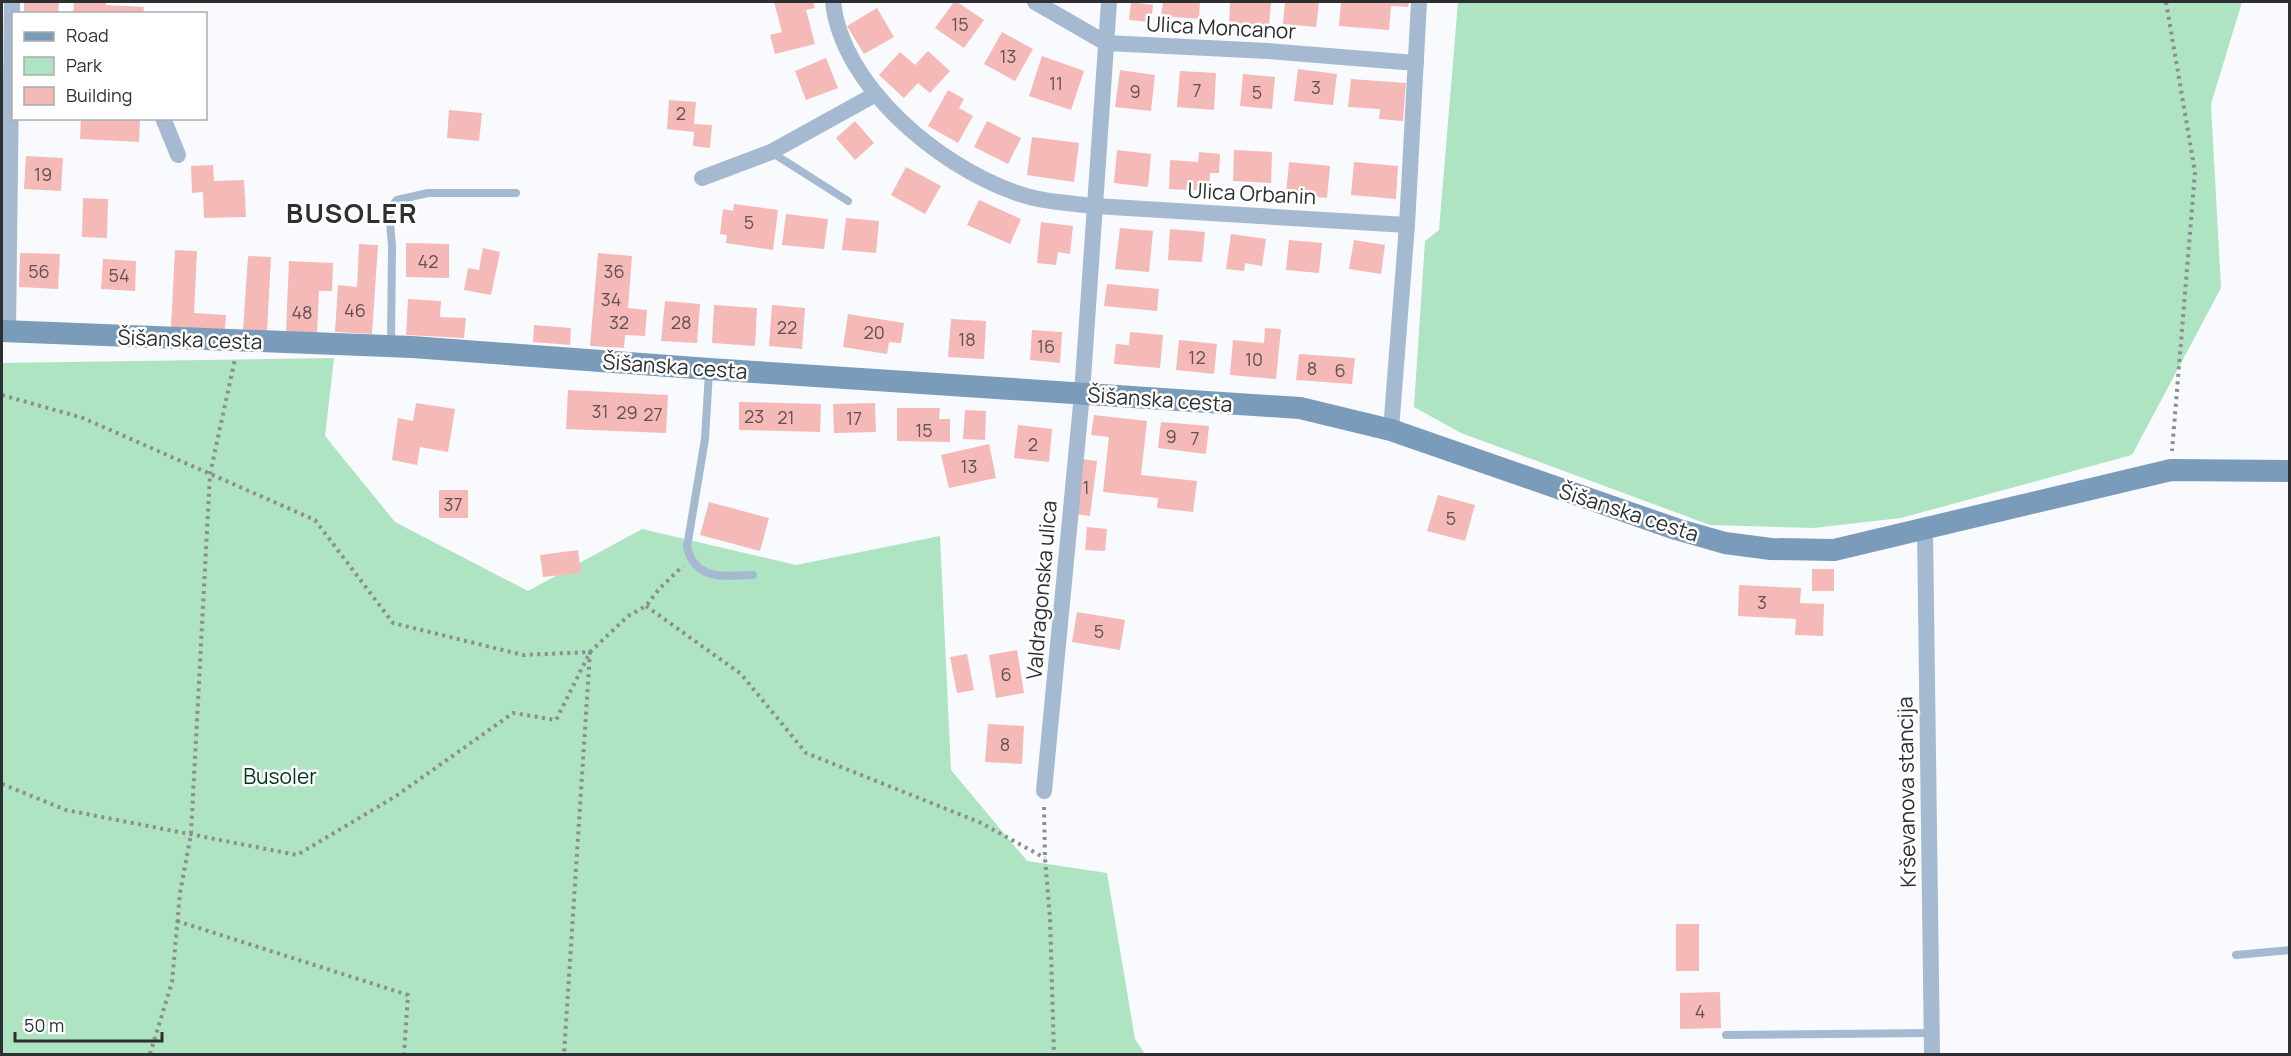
<svg xmlns="http://www.w3.org/2000/svg" width="2291" height="1056" viewBox="0 0 2291 1056" font-family="Manrope,sans-serif">
  <style>
    .green { fill: #aee4c1 }
    .building { fill: #f5b9b7 }
    .lines { fill: none; stroke-linecap: round; stroke-linejoin: round }
    .path { stroke: #8d8e91; stroke-width: 4; stroke-dasharray: 3 4.5; stroke-linecap: butt }
    .lane { stroke: #a5bad1; stroke-width: 8 }
    .street { stroke: #a5bad1; stroke-width: 16 }
    .secondary { stroke: #7b9bbb; stroke-width: 22 }
    .labels { text-anchor: middle; dominant-baseline: central; stroke-width: 5; stroke-linejoin: round; paint-order: stroke }
    .number-label { font-size: 18px; fill: #605252 }
    .street-label { font-size: 21px; fill: #2e2f31; stroke: #fff }
    .park-label { font-size: 21px; fill: #00351b; stroke: #fff }
    .district-label { font-size: 27px; font-weight: bold; letter-spacing: 1.5px; fill: #2e2f31; stroke: #fff }
  </style>
  <rect width="100%" height="100%" fill="#f9fafe"/>
  <g class="green">
    <path d="M1458,2H2242L2211,104L2221,288L2132,455L1901,518L1813,528L1710,525L1461,433L1414,407L1425,241L1439,230Z"/>
    <path d="M334,358L325,436L395,522L528,591L642,529L796,565L940,536L951,770L1027,861L1107,873L1135,1039L1145,1054H2V363Z"/>
  </g>
  <g class="building">
    <path d="M24,2H59L58,14H24Z"/>
    <path d="M74,2H106V5L144,7L143,14H73Z"/>
    <path d="M774,2H813L815,8L806,10L815,44L775,54L770,35L782,32Z"/>
    <path d="M954,2H957L984,20L964,48L935,28Z"/>
    <path d="M1131,2L1153,5L1151,22L1129,20Z"/>
    <path d="M1163,2H1200L1199,19L1161,16Z"/>
    <path d="M1230,2L1271,3L1269,25L1229,23Z"/>
    <path d="M1285,2H1319L1316,27L1283,24Z"/>
    <path d="M1341,2H1409L1408,7L1391,6L1389,30L1339,26Z"/>
    <path d="M877,8L894,37L864,54L847,26Z"/>
    <path d="M1002,32L1033,49L1015,81L984,64Z"/>
    <path d="M928,51L950,71L930,93L918,83L904,98L879,75L900,52L915,65Z"/>
    <path d="M1042,56L1084,71L1071,110L1029,96Z"/>
    <path d="M826,58L838,88L806,100L795,71Z"/>
    <path d="M1298,69L1337,74L1333,105L1294,101Z"/>
    <path d="M1120,70L1155,75L1151,111L1115,107Z"/>
    <path d="M1180,71L1216,73L1214,110L1177,107Z"/>
    <path d="M1243,74L1275,77L1272,109L1240,106Z"/>
    <path d="M1351,79L1406,83L1403,121L1379,119L1380,109L1348,107Z"/>
    <path d="M948,90L964,99L959,108L973,116L958,143L928,126Z"/>
    <path d="M669,100L696,102L694,124L712,125L710,148L693,146L694,132L667,129Z"/>
    <path d="M449,110L482,113L479,141L447,138Z"/>
    <path d="M81,118H140L139,142L80,139Z"/>
    <path d="M855,121L874,143L855,160L836,138Z"/>
    <path d="M987,121L1021,138L1008,164L974,147Z"/>
    <path d="M1032,137L1079,143L1074,182L1027,175Z"/>
    <path d="M1117,150L1151,154L1148,187L1114,183Z"/>
    <path d="M1234,150L1272,152L1271,183L1233,181Z"/>
    <path d="M1199,152L1220,154L1219,173H1210L1209,191L1169,189L1170,160L1198,162Z"/>
    <path d="M26,156L63,158L61,191L24,189Z"/>
    <path d="M1289,162L1330,166L1327,198L1286,194Z"/>
    <path d="M1354,162L1398,166L1396,199L1351,195Z"/>
    <path d="M213,165L214,181L244,180L246,217L204,218L203,192L192,193L191,166Z"/>
    <path d="M906,167L941,186L925,214L891,195Z"/>
    <path d="M83,198L108,199L107,238L82,237Z"/>
    <path d="M979,200L1021,219L1010,244L967,225Z"/>
    <path d="M734,204L778,210L773,250L726,243L727,235L720,234L723,209L733,211Z"/>
    <path d="M786,214L828,219L824,249L782,245Z"/>
    <path d="M846,218L879,221L876,253L842,250Z"/>
    <path d="M1041,222L1073,226L1070,254L1058,252L1056,265L1037,263Z"/>
    <path d="M1120,228L1153,231L1149,272L1115,269Z"/>
    <path d="M1170,229L1205,232L1202,262L1168,260Z"/>
    <path d="M1231,234L1266,239L1262,266L1245,263L1244,271L1226,269Z"/>
    <path d="M1289,240L1322,243L1319,273L1286,270Z"/>
    <path d="M1354,240L1385,245L1381,274L1349,269Z"/>
    <path d="M406,243L449,244V278L406,277Z"/>
    <path d="M359,244L378,245L372,334L335,332L338,285L357,287Z"/>
    <path d="M483,248L500,252L491,295L464,290L468,268L479,270Z"/>
    <path d="M175,250L197,251L194,313L226,315L225,330L171,327Z"/>
    <path d="M20,253L60,254L58,289L19,287Z"/>
    <path d="M598,253L632,256L628,308L647,310L645,336L625,335L624,348L590,346Z"/>
    <path d="M248,256L271,257L267,331L243,330Z"/>
    <path d="M103,259L136,261L135,291L101,289Z"/>
    <path d="M289,261L333,263L332,291H319L317,333L286,332Z"/>
    <path d="M1107,284L1159,289L1157,311L1104,306Z"/>
    <path d="M408,299L441,301L440,317L466,318L464,338L406,335Z"/>
    <path d="M665,301L700,304L697,343L661,341Z"/>
    <path d="M714,305L757,308L755,346L712,343Z"/>
    <path d="M772,305L805,308L802,349L769,346Z"/>
    <path d="M848,314L904,323L901,343L889,342L887,354L843,347Z"/>
    <path d="M951,319L986,321L984,359L948,357Z"/>
    <path d="M534,325L571,328L570,345L533,342Z"/>
    <path d="M1265,328L1281,329L1276,379L1230,375L1233,340L1264,343Z"/>
    <path d="M1032,330L1062,332L1060,363L1030,360Z"/>
    <path d="M1130,332L1163,335L1160,368L1114,364L1116,344L1129,345Z"/>
    <path d="M1179,340L1217,344L1214,374L1176,370Z"/>
    <path d="M1299,354L1355,358L1352,384L1296,380Z"/>
    <path d="M568,390L668,395L666,433L566,429Z"/>
    <path d="M739,402L821,404L820,432L739,430Z"/>
    <path d="M416,403L455,409L448,452L420,447L417,465L392,460L398,418L413,421Z"/>
    <path d="M875,403L876,432L834,433L833,404Z"/>
    <path d="M897,408H940L939,419H950V442L897,441Z"/>
    <path d="M965,410L986,411L985,440L963,439Z"/>
    <path d="M1094,415L1147,421L1141,475L1197,481L1193,512L1157,508L1158,498L1103,492L1109,437L1091,435Z"/>
    <path d="M1161,422L1209,426L1206,454L1158,448Z"/>
    <path d="M1018,425L1052,429L1049,462L1014,458Z"/>
    <path d="M989,444L996,478L949,488L941,455Z"/>
    <path d="M1081,459L1097,461L1090,516L1074,514Z"/>
    <rect x="439" y="490" width="29" height="28"/>
    <path d="M1438,495L1475,505L1465,541L1427,531Z"/>
    <path d="M709,502L769,518L760,551L700,535Z"/>
    <path d="M1087,527L1107,529L1105,551L1085,550Z"/>
    <path d="M578,550L581,573L543,577L540,555Z"/>
    <rect x="1812" y="569" width="22" height="22"/>
    <path d="M1739,585L1801,588L1800,603L1824,604L1823,636L1795,635L1796,619L1738,616Z"/>
    <path d="M1077,612L1125,620L1120,650L1072,642Z"/>
    <path d="M1017,650L1024,693L996,698L989,655Z"/>
    <path d="M967,654L974,690L957,693L950,657Z"/>
    <path d="M988,724L1024,726L1022,764L985,762Z"/>
    <rect x="1676" y="924" width="23" height="47"/>
    <path d="M1720,992L1721,1028L1680,1029V993Z"/>
  </g>
  <g class="lines">
    <g class="path">
      <path d="M2166,2L2195,172L2172,451"/>
      <path d="M2,395L83,418L315,520L393,623L523,655L590,652L564,1054"/>
      <path d="M646,606L741,674L806,753L979,822L1045,858"/>
      <path d="M2,784L66,810L297,855L396,796L513,713L556,720L590,652L628,616L646,606L660,588L683,566"/>
      <path d="M1044,807L1045,858L1050,918L1054,1054"/>
      <path d="M177,921L408,995L404,1054"/>
      <path d="M150,1054L172,982L180,893L191,834L210,474L235,359"/>
    </g>
    <g class="lane">
      <path d="M771,152L848,201"/>
      <path d="M391,346L392,246L389,209L397,200L428,193H516"/>
      <path d="M709,372L705,439L687,547C695,581 724,576 753,575"/>
      <path d="M2236,955L2290,950"/>
      <path d="M1726,1035L1931,1033"/>
    </g>
    <g class="street">
      <path d="M833,2C842,86 938,165 1014,192C1040,202 1068,203 1095,206L1407,225"/>
      <path d="M1035,2L1106,43L1268,51L1416,63"/>
      <path d="M163,118L178,155"/>
      <path d="M702,178L771,152L876,94"/>
      <path d="M8,331L12,2"/>
      <path d="M1391,430L1407,225L1419,2"/>
      <path d="M1925,529L1932,1054"/>
      <path d="M1044,791L1082,394L1109,2"/>
    </g>
    <path class="secondary" d="M2,331L412,347L709,369L1300,408L1391,430L1676,529L1725,543L1771,549L1834,550L2171,470L2290,471"/>
  </g>
  <g class="labels">
    <g class="number-label">
      <text x="960" y="24">15</text>
      <text x="1008" y="56">13</text>
      <text x="1056" y="83">11</text>
      <text x="1316" y="87">3</text>
      <text x="1197" y="90">7</text>
      <text x="1135" y="91">9</text>
      <text x="1257" y="92">5</text>
      <text x="681" y="113">2</text>
      <text x="43" y="174">19</text>
      <text x="749" y="222">5</text>
      <text x="428" y="261">42</text>
      <text x="39" y="271">56</text>
      <text x="614" y="271">36</text>
      <text x="119" y="275">54</text>
      <text x="611" y="299">34</text>
      <text x="355" y="310">46</text>
      <text x="302" y="312">48</text>
      <text x="619" y="322">32</text>
      <text x="681" y="322">28</text>
      <text x="787" y="327">22</text>
      <text x="874" y="332">20</text>
      <text x="967" y="339">18</text>
      <text x="1046" y="346">16</text>
      <text x="1197" y="357">12</text>
      <text x="1254" y="359">10</text>
      <text x="1312" y="368">8</text>
      <text x="1340" y="370">6</text>
      <text x="600" y="411">31</text>
      <text x="627" y="412">29</text>
      <text x="653" y="414">27</text>
      <text x="754" y="416">23</text>
      <text x="786" y="417">21</text>
      <text x="854" y="418">17</text>
      <text x="924" y="430">15</text>
      <text x="1171" y="436">9</text>
      <text x="1195" y="438">7</text>
      <text x="1033" y="444">2</text>
      <text x="969" y="466">13</text>
      <text x="1086" y="487">1</text>
      <text x="453" y="504">37</text>
      <text x="1451" y="518">5</text>
      <text x="1762" y="602">3</text>
      <text x="1099" y="631">5</text>
      <text x="1006" y="674">6</text>
      <text x="1005" y="744">8</text>
      <text x="1700" y="1011">4</text>
    </g>
    <g class="street-label">
      <text transform="translate(1221 27) rotate(3)">Ulica Moncanor</text>
      <text transform="translate(1252 193) rotate(3)">Ulica Orbanin</text>
      <text transform="translate(190 339) rotate(2)">Šišanska cesta</text>
      <text transform="translate(675 366) rotate(4)">Šišanska cesta</text>
      <text transform="translate(1160 399) rotate(4)">Šišanska cesta</text>
      <text transform="translate(1629 512) rotate(18)">Šišanska cesta</text>
      <text transform="translate(1041 590) rotate(-85)">Valdragonska ulica</text>
      <text transform="translate(1906 792) rotate(-91)">Krševanova stancija</text>
    </g>
    <g class="park-label">
      <text x="280" y="776">Busoler</text>
    </g>
    <g class="district-label">
      <text x="352" y="212">BUSOLER</text>
    </g>
  </g>
  <rect width="2291" height="1056" fill="none" stroke="#2e2f31" stroke-width="6"/>
  <rect x="12" y="12" width="195" height="108" fill="#ffffff" stroke="#abacad" stroke-width="1.5"/>
  <rect x="24" y="32" width="30" height="9" fill="#7b9bbb" stroke="#abacad" stroke-width="1.5"/>
  <text x="66" y="42" font-size="18" fill="#2e2f31">Road</text>
  <rect x="24" y="57" width="30" height="18" fill="#aee4c1" stroke="#abacad" stroke-width="1.5"/>
  <text x="66" y="72" font-size="18" fill="#2e2f31">Park</text>
  <rect x="24" y="87" width="30" height="18" fill="#f5b9b7" stroke="#abacad" stroke-width="1.5"/>
  <text x="66" y="102" font-size="18" fill="#2e2f31">Building</text>
  <path d="M15 1032v9h147v-9" fill="none" stroke="#2e2f31" stroke-width="3"/>
  <text x="24" y="1032" font-size="18" fill="#2e2f31" stroke="#ffffff" stroke-width="4.5" paint-order="stroke">50 m</text>
</svg>
